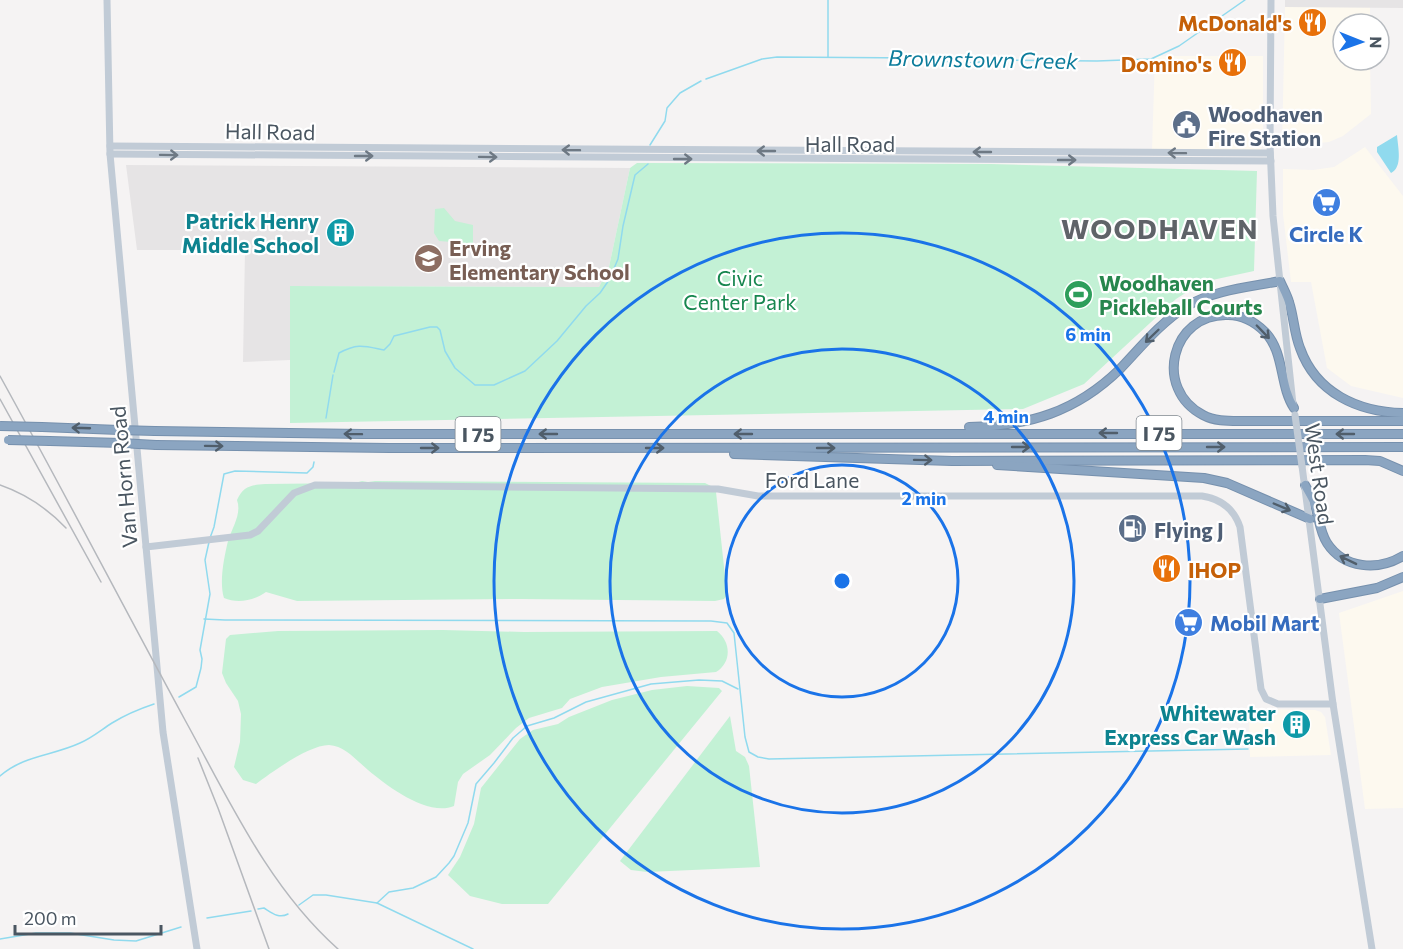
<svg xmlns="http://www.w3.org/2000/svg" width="1403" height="949" viewBox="0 0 1403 949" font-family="Commissioner,sans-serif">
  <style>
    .commercial { fill: #fdf9ef }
    .education { fill: #e6e4e5 }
    .green { fill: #c3f1d5 }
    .water { fill: #90daee }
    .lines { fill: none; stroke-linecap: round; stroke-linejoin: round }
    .stream { stroke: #90daee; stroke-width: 1.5 }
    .highway-casing { stroke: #7690ad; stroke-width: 10 }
    .secondary { stroke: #c1cbd6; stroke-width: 7 }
    .highway { stroke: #8ba5c1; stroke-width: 8 }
    .rail { stroke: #b5b8bd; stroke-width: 1.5 }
    .highway-bridge-casing { stroke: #7690ad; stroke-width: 10; stroke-linecap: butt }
    .secondary-bridge { stroke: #c1cbd6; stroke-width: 7 }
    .highway-bridge { stroke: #8ba5c1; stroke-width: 8 }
    .oneway { stroke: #6e7984 }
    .oneway2 { stroke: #505e6b }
    .ring { fill: none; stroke: #1a73e8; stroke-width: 3 }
    .labels { text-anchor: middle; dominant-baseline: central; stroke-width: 4.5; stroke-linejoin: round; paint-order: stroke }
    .shield { fill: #fff; stroke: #808990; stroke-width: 1.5 }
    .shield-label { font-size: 20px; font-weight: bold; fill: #4a5661 }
    .food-label { font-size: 21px; font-weight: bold; fill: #c56008; stroke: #fff; text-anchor: end }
    .service-label { font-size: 21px; font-weight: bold; fill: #4e5e75; stroke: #fff; text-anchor: start }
    .street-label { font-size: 21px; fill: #4a5661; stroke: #fff }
    .culture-label { font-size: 21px; font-weight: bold; fill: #0d838f; stroke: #fff; text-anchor: end }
    .shop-label { font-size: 21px; font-weight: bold; fill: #366cbe; stroke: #fff }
    .education-label { font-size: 21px; font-weight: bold; fill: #785e54; stroke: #fff; text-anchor: start }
    .park-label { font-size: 21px; fill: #17864f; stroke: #fff }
    .leisure-label { font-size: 21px; font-weight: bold; fill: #27864d; stroke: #fff; text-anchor: start }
    .water-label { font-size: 22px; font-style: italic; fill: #0c7c9b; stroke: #fff }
    .district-label { font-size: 27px; font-weight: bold; letter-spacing: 1.5px; fill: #5f6368; stroke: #fff }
    .centre { fill: #1a73e8; stroke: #fff; stroke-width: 3 }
    .ring-label { font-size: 18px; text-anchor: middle; font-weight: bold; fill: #1a73e8; stroke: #fff; stroke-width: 4.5; stroke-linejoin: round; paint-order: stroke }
  </style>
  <rect width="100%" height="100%" fill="#f5f3f3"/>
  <g class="commercial">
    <path d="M1285,7H1370V24H1343V60H1370L1371,114L1343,136L1329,142L1282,147Z"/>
    <path d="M1155,56H1263V138L1261,150H1152Z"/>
    <path d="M1365,147L1403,196V398L1351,386L1327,368L1311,282H1291L1283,214V169L1313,170L1334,167Z"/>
    <path d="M1403,591V808L1365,809L1339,613Z"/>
    <path d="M1249,709L1315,710L1321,712L1325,717L1331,755L1250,757Z"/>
  </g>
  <g class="education">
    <path d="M1285,0H1403V8L1285,7Z"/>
    <path d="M126,165L630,168L609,267L599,287L290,286V360L243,362L245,250H137Z"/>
  </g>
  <g class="green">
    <path d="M637,163L991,164L1257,171L1254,271L1203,282L1176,299L1084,384L1023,409L290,423V286L599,287L609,267L630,168Z"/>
    <path d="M444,208L455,221L473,225V247L452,242L439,241L434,233L435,209Z"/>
    <path d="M362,481L368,482L375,481L705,483L711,486L716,492L727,595L724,599L715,601L522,599L297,601L266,592C255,600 238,604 224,598C219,582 224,558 228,541C232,528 242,514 237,500C243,486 251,485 265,484L355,483Z"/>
    <path d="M443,630L524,632L717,631C731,642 732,662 716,672L661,677L602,687L570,699L562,708L529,718L516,728L490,755L463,774L458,782L454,806C428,817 387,786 368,770C356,760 345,746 329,745C309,745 272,772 256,784L243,780L234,767L240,742L241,714L238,701L226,683L222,673L226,639L230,635L278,631Z"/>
    <path d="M687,686L719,688L722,691L548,904H502L470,896L448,875L460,857L474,824L481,788L520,739L533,730L558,724L569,717L612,700L652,690Z"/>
    <path d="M730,716L736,751L745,757L749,766L760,867L647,872L631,870L620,861Z"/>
  </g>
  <path class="water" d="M1397,135C1398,148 1403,167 1391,173L1377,152V147Z"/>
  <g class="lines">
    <g class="stream">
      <path d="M828,57V0"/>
      <path d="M706,79L762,59L777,57L918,58L937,61L970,63L1000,60L1097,61L1151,59L1179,46L1245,0"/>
      <path d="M650,145L665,121L667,108L673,101L680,93L701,81"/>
      <path d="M334,372L339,353C358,343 364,346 384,350L390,344L394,336L430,327H437L440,330L445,351L455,368L475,385H494L525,371L557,341L586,306L600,293L609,280L618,259L623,226L635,175L648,164"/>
      <path d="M326,418L333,375"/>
      <path d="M210,538L214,527L224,474L235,471L307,473L313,467L314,462"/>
      <path d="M204,619L225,620L711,621L727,623L734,633L745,737L749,752L758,757L769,759L1248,749"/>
      <path d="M179,697L196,687L201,668L202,659L200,650L210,594L205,560L209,542"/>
      <path d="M0,776C24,755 52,756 80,743C92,738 101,730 112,723C125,715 139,709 154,704"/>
      <path d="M377,903L389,892L413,888L436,877L449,863L454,856L468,823L476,784L494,763L513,738L527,726L554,718L586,702L651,684L699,680L722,681L738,689"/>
      <path d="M299,905L313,895H326L377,903L473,949"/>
      <path d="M258,909L264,908C272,913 279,919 288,914"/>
      <path d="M207,918L251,911"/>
      <path d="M0,939L36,933H70L114,940L136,941L181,927"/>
    </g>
    <defs>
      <g id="highway">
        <path d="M1294,408C1279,385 1285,353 1265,332C1255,322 1242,315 1228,315C1171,313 1153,389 1203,415C1214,421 1227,421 1239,421H1403"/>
        <path d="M42,427L119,430"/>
        <path d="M969,427C1029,426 1076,412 1120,369C1141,347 1161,322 1187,306C1214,290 1250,287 1280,281C1283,288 1287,295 1289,302C1294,317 1294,333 1300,348C1316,393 1358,412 1403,413"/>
        <path d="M155,431L362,434H1403"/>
        <path d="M50,441L121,443"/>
        <path d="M156,445L389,448L1403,447"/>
        <path d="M734,454L952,461L1365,460L1380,461L1403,471"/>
        <path d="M997,465L1204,478L1227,483L1310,519"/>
        <path d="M1305,485C1308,491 1312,497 1314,502C1319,516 1319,530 1327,543C1344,569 1378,571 1403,556"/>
        <path d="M1320,599L1377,588L1403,577"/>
      </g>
    </defs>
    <use href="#highway" class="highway-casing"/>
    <g class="secondary">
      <path d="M107,0L110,154L163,732L197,949"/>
      <path d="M1271,0L1270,145L1273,216L1293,404"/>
      <path d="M110,146L1270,153"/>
      <path d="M110,154L1271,161"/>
      <path d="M1302,466L1333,704L1372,949"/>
      <path d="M146,547L250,535L258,531L294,493L315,485L718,489L758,496H1202C1221,499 1234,509 1240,527L1261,689L1266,699L1278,704H1333"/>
    </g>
    <use href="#highway" class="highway"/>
    <g class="rail">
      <path d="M0,376C63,490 123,606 185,720C229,800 269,888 338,949"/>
      <path d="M0,399L101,582"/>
      <path d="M0,485C26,494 47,508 66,528"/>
      <path d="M198,758L218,808L269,949"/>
    </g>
    <defs>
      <g id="highway-bridge">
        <path d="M0,426L42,427"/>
        <path d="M119,430L155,431"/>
        <path d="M8,440L50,441"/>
        <path d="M121,443L156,445"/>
      </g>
    </defs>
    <use href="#highway-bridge" class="highway-bridge-casing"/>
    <path class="secondary-bridge" d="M1295,415L1302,466"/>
    <use href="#highway-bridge" class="highway-bridge"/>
  </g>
  <defs><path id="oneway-shaft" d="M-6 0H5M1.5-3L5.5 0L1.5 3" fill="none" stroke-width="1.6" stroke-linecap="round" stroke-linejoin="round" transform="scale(1.5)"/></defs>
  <g class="oneway">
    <use href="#oneway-shaft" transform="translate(571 150) rotate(-179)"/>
    <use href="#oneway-shaft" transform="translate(766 151) rotate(-180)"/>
    <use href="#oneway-shaft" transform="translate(982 152) rotate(-180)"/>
    <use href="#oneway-shaft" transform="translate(1177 153) rotate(-179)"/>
    <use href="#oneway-shaft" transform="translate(169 155) rotate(1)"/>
    <use href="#oneway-shaft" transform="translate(364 156)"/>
    <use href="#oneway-shaft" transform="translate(488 157) rotate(1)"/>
    <use href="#oneway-shaft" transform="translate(683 159)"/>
    <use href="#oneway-shaft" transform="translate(1067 160)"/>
  </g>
  <g class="oneway2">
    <use href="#oneway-shaft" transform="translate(1263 332) rotate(46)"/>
    <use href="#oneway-shaft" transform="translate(1152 336) rotate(136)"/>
    <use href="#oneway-shaft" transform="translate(81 428) rotate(-178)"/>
    <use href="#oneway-shaft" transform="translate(1108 433) rotate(-180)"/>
    <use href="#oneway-shaft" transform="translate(353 434) rotate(-179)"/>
    <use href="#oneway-shaft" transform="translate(548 434) rotate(-180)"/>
    <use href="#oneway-shaft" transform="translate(743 434) rotate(180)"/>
    <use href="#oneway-shaft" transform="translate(1345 434) rotate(180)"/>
    <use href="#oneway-shaft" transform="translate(214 446) rotate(1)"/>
    <use href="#oneway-shaft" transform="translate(1021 447)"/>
    <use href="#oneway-shaft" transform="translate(1216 447)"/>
    <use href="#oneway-shaft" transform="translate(430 448)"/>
    <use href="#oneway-shaft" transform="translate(655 448)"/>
    <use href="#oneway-shaft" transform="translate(826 448)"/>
    <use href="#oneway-shaft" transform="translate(923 460) rotate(1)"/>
    <use href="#oneway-shaft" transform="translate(1282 507) rotate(23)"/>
    <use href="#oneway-shaft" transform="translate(1348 560) rotate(-154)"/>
  </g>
  <g class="ring">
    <circle cx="842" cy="581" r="116"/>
    <circle cx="842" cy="581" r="232"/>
    <circle cx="842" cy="581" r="348"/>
  </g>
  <defs>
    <symbol id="restaurant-disc" viewBox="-11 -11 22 22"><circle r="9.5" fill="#e8710a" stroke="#fff"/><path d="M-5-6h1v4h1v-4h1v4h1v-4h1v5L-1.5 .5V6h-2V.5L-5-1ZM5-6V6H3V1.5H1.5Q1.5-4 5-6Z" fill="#fff"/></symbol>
    <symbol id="civic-disc" viewBox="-11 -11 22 22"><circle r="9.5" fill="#5c6f8a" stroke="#fff"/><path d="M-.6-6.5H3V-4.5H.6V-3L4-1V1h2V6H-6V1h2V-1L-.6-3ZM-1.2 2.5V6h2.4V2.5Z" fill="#fff"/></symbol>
    <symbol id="supermarket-disc" viewBox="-11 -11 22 22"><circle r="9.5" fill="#3f7fe0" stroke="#fff"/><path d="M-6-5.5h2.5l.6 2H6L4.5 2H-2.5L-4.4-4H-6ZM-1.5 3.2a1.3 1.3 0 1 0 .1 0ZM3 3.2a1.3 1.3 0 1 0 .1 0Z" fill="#fff"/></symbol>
    <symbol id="building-disc" viewBox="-11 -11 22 22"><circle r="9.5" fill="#0f9aa8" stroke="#fff"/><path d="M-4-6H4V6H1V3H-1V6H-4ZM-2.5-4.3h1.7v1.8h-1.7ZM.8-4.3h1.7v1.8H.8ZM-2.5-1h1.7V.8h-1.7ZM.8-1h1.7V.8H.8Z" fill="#fff"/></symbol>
    <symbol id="school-disc" viewBox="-11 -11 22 22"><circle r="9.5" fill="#8d6e63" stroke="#fff"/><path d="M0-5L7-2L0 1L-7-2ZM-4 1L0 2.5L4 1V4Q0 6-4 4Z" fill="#fff"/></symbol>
    <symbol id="stadium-disc" viewBox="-11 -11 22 22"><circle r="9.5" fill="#2e9e5b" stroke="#fff"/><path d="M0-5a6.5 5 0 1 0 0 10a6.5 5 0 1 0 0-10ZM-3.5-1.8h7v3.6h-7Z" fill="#fff"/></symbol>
    <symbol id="fuel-disc" viewBox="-11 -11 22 22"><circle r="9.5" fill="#5c6f8a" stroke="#fff"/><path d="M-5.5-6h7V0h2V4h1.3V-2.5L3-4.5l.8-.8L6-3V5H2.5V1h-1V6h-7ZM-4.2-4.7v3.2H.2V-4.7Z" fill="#fff"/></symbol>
  </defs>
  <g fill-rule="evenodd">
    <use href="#restaurant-disc" x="1296" y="6" width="33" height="33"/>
    <use href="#restaurant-disc" x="1216" y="46" width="33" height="33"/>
    <use href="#civic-disc" x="1170" y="108" width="33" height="33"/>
    <use href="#supermarket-disc" x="1310" y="186" width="33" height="33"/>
    <use href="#building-disc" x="324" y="216" width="33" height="33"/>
    <use href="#school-disc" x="412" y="242" width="33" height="33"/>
    <use href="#stadium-disc" x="1062" y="278" width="33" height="33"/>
    <use href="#fuel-disc" x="1116" y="512" width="33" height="33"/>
    <use href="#restaurant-disc" x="1150" y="552" width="33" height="33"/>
    <use href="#supermarket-disc" x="1172" y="606" width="33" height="33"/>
    <use href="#building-disc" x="1280" y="708" width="33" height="33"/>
  </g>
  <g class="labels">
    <g class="shield">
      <rect x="1136.5" y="416" width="45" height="34" rx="4.5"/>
      <rect x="455.5" y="417" width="45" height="34" rx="4.5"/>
    </g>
    <g class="shield-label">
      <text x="1159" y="433">I 75</text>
      <text x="478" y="434">I 75</text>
    </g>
    <g class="food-label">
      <text x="1292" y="22">McDonald's</text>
      <text x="1212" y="63">Domino's</text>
      <text x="1188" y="569" text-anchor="start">IHOP</text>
    </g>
    <g class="service-label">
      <text x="1208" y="113">Woodhaven<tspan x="1208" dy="24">Fire Station</tspan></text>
      <text x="1154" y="529">Flying J</text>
    </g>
    <g class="street-label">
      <text transform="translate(270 131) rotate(1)">Hall Road</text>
      <text x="850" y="143">Hall Road</text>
      <text transform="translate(1320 474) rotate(82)">West Road</text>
      <text transform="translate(123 477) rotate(-95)">Van Horn Road</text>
      <text x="812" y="479">Ford Lane</text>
    </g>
    <g class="culture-label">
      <text x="319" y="220">Patrick Henry<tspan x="319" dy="24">Middle School</tspan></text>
      <text x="1276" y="712">Whitewater<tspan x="1276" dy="24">Express Car Wash</tspan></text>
    </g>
    <g class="shop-label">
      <text x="1326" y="233">Circle K</text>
      <text x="1210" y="622" text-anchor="start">Mobil Mart</text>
    </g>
    <g class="education-label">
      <text x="449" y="247">Erving<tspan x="449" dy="24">Elementary School</tspan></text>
    </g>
    <g class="park-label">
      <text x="740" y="277">Civic<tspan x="740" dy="24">Center Park</tspan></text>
    </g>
    <g class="leisure-label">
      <text x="1099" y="282">Woodhaven<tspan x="1099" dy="24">Pickleball Courts</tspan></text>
    </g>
    <g class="water-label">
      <text transform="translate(983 59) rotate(1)">Brownstown Creek</text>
    </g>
    <g class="district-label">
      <text x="1160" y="228">WOODHAVEN</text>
    </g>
  </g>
  <circle cx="842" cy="581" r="9" class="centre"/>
  <g class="ring-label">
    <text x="1088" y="341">6 min</text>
    <text x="1006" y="423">4 min</text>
    <text x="924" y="505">2 min</text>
  </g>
  <g transform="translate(1361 42) rotate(91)"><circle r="28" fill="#ffffff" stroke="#b7bbc0" stroke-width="1.5"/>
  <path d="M0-4.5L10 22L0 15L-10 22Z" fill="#1a73e8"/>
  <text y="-9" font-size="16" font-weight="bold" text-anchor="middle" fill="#4a5661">N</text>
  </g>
  <path d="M15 925v9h146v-9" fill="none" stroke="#4a5661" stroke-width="3"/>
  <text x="24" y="925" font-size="18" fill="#4a5661" stroke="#ffffff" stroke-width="4.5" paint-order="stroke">200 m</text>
</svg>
